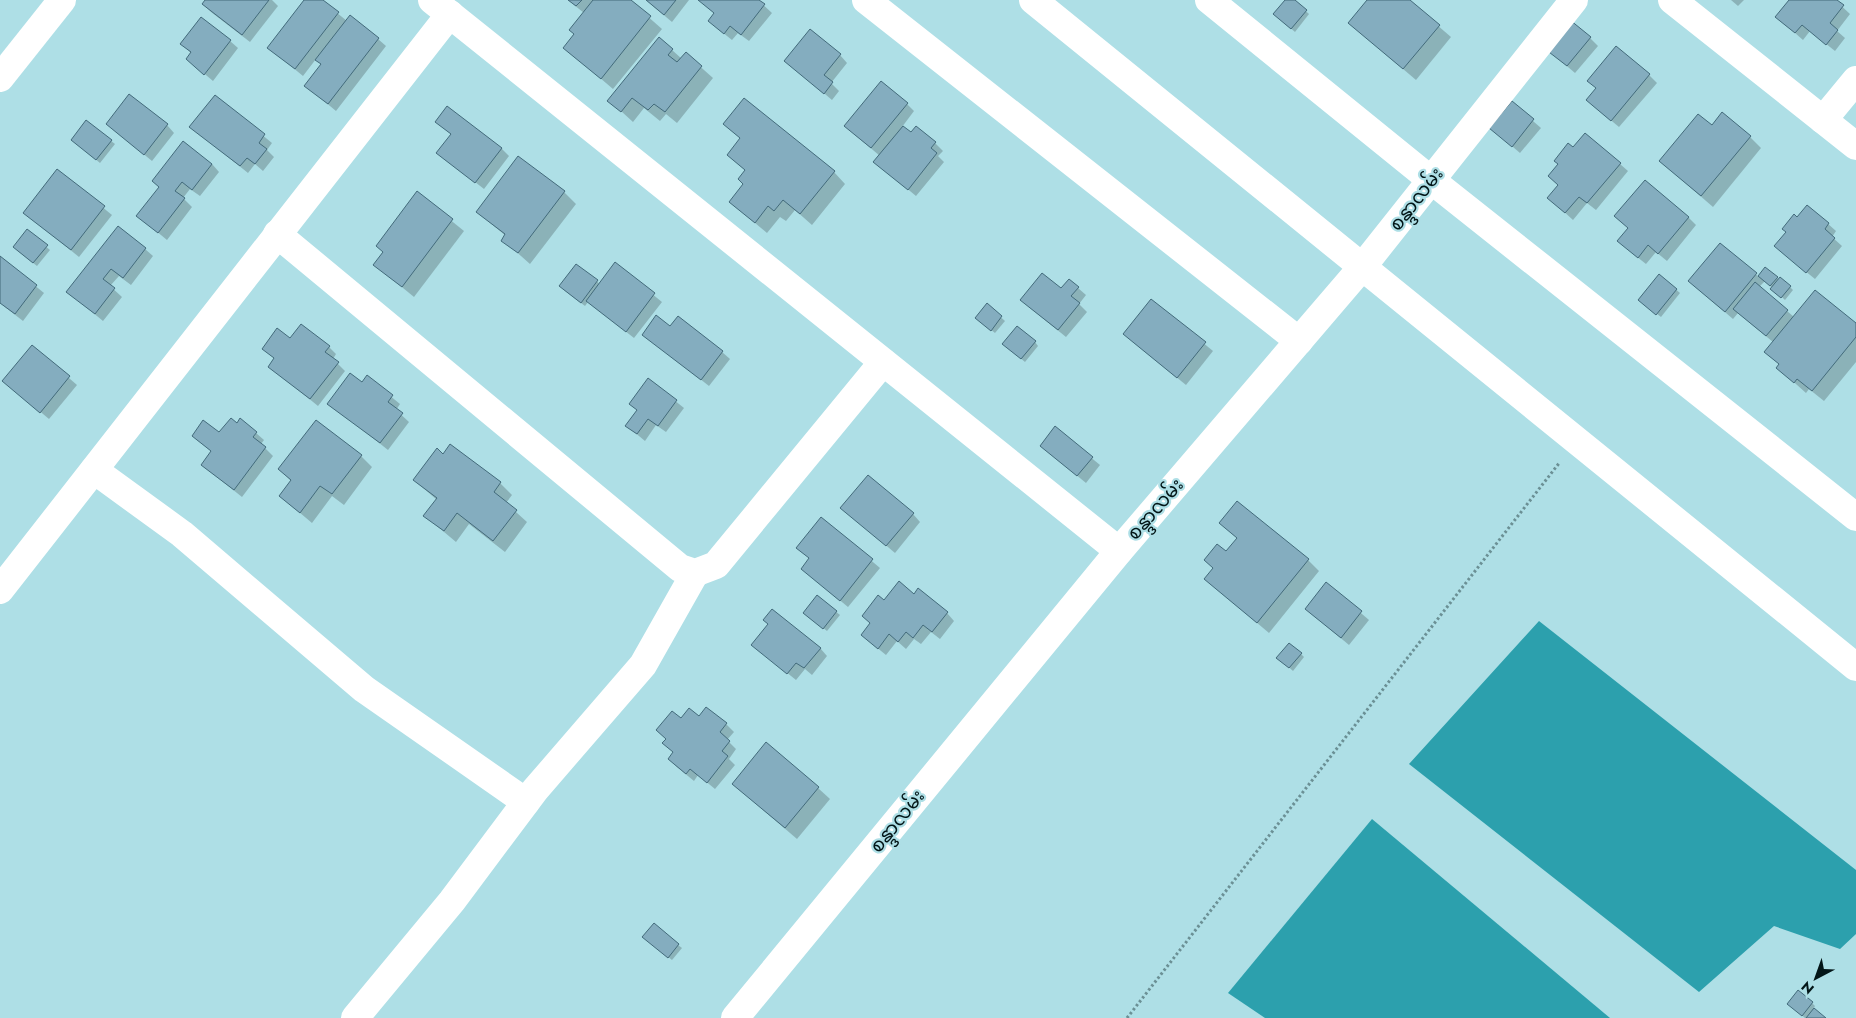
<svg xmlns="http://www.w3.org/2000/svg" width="1856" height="1018" viewBox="0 0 1856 1018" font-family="Jost,'Noto Sans Myanmar',sans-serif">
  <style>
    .water { fill: #2ca0ad }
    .shadow { fill: #0003 }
    .building { fill: #84adbf; stroke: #436b7b }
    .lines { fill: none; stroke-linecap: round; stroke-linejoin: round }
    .path { stroke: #6b9095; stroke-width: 3; stroke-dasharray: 2.5 2.5; stroke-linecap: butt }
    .street { stroke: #fff; stroke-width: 28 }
    .secondary { stroke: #fff; stroke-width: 28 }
    .labels { text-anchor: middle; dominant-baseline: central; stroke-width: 4.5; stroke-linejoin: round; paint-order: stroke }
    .street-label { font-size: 19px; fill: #031618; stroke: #aedfe6 }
  </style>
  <rect width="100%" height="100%" fill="#aedfe6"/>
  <g class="water">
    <path d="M1539,621L1856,870V934L1840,949L1774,926L1699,992L1409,764Z"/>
    <path d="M1372,819L1610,1018H1265L1228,993Z"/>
  </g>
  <g class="shadow">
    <path d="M207,0H272L278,6L250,42L211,12L203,4Z"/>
    <path d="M306,0H321L347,21L378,39L386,46L336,111L306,86L322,64L316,59L303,76L269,48Z"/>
    <path d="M568,0H629L662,29L613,89L565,48L575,34L584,13Z"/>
    <path d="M646,0H689L672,22Z"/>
    <path d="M700,0H760L759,1L772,13L749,41L738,33L732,40L717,28L715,14Z"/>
    <path d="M1287,0H1293L1309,14L1295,32L1279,18Z"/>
    <path d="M1368,0H1408L1451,37L1416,80L1349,23Z"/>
    <path d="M1731,0H1744L1738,6Z"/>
    <path d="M1791,0H1835L1850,14L1837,31L1845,38L1835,51L1810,31L1803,40L1777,17Z"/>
    <path d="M1590,38L1598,46L1575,73L1547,49Z"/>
    <path d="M230,41L238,48L213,81L187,59L191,53L182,44Z"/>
    <path d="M672,50L682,59L686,54L713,78L677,123L666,114L660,121L644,108L633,122L609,100Z"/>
    <path d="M840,55L847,63L831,83L839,91L832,100L786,61Z"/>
    <path d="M1649,75L1657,83L1619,127L1595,107Z"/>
    <path d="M215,96L272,143L267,150L274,157L263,171L255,164L248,173L191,127Z"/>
    <path d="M1512,103L1541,128L1520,153L1499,135Z"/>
    <path d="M907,104L914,111L902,127L911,134L916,128L935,143L943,151L938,156L944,162L916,196L875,162L880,156L854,134Z"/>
    <path d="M86,122L115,144L100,163L76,143Z"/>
    <path d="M436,122L501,148L509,156L484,189L438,153L452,135Z"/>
    <path d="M107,124L167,125L174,133L152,161Z"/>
    <path d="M725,124L834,172L845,184L812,225L795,210L786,221L780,217L767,233L730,202L744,184L746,171L728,155L741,139Z"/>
    <path d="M1712,127L1750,137L1761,148L1713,207L1660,161Z"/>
    <path d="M1573,149L1620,164L1628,171L1596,210L1587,203L1573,220L1549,198L1559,185V164Z"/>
    <path d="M518,158L564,192L576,204L530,264L503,240L506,236L477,212Z"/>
    <path d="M212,164L219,172L200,196L190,189L183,198L192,207L167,240L138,216L160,187Z"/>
    <path d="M57,170L112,215L79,257L25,213Z"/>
    <path d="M417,193L464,231L414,297L375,265Z"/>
    <path d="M1808,206L1836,231L1832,237L1842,246L1815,279L1783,253L1797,219Z"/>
    <path d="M1688,217L1696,225L1667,261L1656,252L1646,264L1627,249Z"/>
    <path d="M27,231L50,250L37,266L18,251Z"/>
    <path d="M1720,245L1759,277L1777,278L1790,287L1793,290L1785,300L1765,281L1759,287L1794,317L1856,325V362L1824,401L1809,389L1806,393L1778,368L1780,365L1765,352L1773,342L1738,313L1733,319L1698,289Z"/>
    <path d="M145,249L153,256L131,285L119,276L110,286L122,297L103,321L68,292Z"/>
    <path d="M0,257L44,293L23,321L0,303Z"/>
    <path d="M615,264L662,302L634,338L588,302L585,306L564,290L597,281L600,285Z"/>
    <path d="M1660,276L1680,293L1661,317L1643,303Z"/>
    <path d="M1078,288L1086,295L1079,304L1087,312L1066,337L1029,307L1062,290Z"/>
    <path d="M1151,300L1213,351L1186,385L1132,341Z"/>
    <path d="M987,305L1005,321L995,333L980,321Z"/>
    <path d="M643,334L722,352L730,359L709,386Z"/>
    <path d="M290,340L329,347L336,354L333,359L345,371L318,406L270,367L275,359L264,349Z"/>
    <path d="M1035,342L1038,346L1025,362L1007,347Z"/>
    <path d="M32,346L77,385L49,419L4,381Z"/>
    <path d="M367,377L400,404L396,410L409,422L388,450L329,403L362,384Z"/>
    <path d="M649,380L684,408L666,432L656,425L645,441L627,426L638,411L631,404Z"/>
    <path d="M237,424L256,433L264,440L261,444L273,456L242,497L202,465L212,452L193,436L220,434Z"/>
    <path d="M1055,428L1100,465L1086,483L1041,446Z"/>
    <path d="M451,446L500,483L512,495L506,503L527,522L505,552L469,524L456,542L425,516L437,500L414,480L443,455Z"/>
    <path d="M361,456L372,467L344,505L332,496L312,523L280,496L291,481L280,469Z"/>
    <path d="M842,508L913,514L920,522L895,553Z"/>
    <path d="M822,519L880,568L848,607L802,569L810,559L798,548Z"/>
    <path d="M1221,523L1308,560L1319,571L1269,633L1205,579L1238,539Z"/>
    <path d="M1327,584L1369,620L1349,645L1306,609Z"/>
    <path d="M914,596L947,613L954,621L940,639L931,632L921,644L914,639L906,649L897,641L886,655L870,642L885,601Z"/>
    <path d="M818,597L840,615L827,631L808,616Z"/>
    <path d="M820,648L827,656L812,675L805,669L796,680L761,652Z"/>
    <path d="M1301,654L1304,657L1293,671L1282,661Z"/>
    <path d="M699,717L726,724L734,732L727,740L736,749L729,759L735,765L715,789L698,775L694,781L677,767L669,759L674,753L664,743L681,719Z"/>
    <path d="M733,784L818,788L830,799L797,839Z"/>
    <path d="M647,940L678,945L682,948L672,960Z"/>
    <path d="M1812,1003L1815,1006L1813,1009L1824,1018H1805L1792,1007Z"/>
  </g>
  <g class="building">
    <path d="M205,0H269L242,35L202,4Z"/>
    <path d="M304,0H323L339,12L295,69L267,48Z"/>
    <path d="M568,0H582L576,6Z"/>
    <path d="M593,0H631L651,16L601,79L563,48L574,34L569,30Z"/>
    <path d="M646,0H676L664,15Z"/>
    <path d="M698,0H759L765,4L741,35L730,26L724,34L708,21L714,13Z"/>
    <path d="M1285,0H1295L1307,10L1291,29L1273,14Z"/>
    <path d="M1367,0H1410L1440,25L1403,69L1348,23Z"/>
    <path d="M1789,0H1837L1844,5L1830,23L1838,30L1826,45L1802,25L1795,33L1775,17Z"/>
    <path d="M350,15L379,38L328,104L304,86L321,64L315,60Z"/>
    <path d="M201,17L231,40L204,75L186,59L191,52L180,44Z"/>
    <path d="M1570,20L1591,37L1567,66L1545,49Z"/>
    <path d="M810,29L841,54L824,75L833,82L824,94L784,61Z"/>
    <path d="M659,37L673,49L668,55L677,62L686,52L702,66L665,112L654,104L648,110L632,98L621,112L607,101Z"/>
    <path d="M1616,46L1650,74L1611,121L1586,100L1596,88L1587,81Z"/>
    <path d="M881,81L908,103L871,148L844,126Z"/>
    <path d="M129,94L168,124L144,155L106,124Z"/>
    <path d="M215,95L265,134L259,143L267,149L255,164L247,158L240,166L189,127Z"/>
    <path d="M744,98L835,171L800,214L783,200L774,211L768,206L755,223L729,202L743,184L738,179L745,170L727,155L740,138L723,124Z"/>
    <path d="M1512,101L1534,119L1512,147L1489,128Z"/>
    <path d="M447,106L502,148L475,183L436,153L451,134L435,122Z"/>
    <path d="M1722,112L1751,136L1701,196L1659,161L1698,114L1712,125Z"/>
    <path d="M86,120L112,140L96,160L71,140Z"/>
    <path d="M903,126L911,132L916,126L936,142L931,148L937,153L908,190L873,162Z"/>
    <path d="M1585,133L1621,163L1587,203L1579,197L1565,213L1547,198L1558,185L1548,176L1558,164L1554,161L1568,143L1573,147Z"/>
    <path d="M183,141L212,164L192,190L182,182L175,191L185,198L158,233L136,216L159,187L152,181Z"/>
    <path d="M518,156L565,191L518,253L501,241L505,234L476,212Z"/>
    <path d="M57,169L105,206L71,250L23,213Z"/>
    <path d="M1645,180L1689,217L1658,254L1648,245L1638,258L1617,241L1628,228L1614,216Z"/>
    <path d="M417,191L453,219L402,287L373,265L383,252L376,246Z"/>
    <path d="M1807,205L1829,223L1825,229L1835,238L1806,273L1774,246L1786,232L1782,229L1794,214L1797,217Z"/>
    <path d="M118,226L146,248L123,278L111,269L103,279L115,288L95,314L66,292Z"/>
    <path d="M27,229L48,245L33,263L13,247Z"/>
    <path d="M1720,243L1757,273L1725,312L1688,281Z"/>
    <path d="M0,256L37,285L15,314L0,303Z"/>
    <path d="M615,262L655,293L626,332L586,301Z"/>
    <path d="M576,264L598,280L581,303L559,286Z"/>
    <path d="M1765,267L1778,277L1770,286L1758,276Z"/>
    <path d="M1042,273L1061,288L1069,279L1079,287L1071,296L1080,303L1058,330L1020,300Z"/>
    <path d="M1659,274L1677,289L1656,315L1638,300Z"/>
    <path d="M1780,277L1791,286L1781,298L1770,289Z"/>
    <path d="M1755,282L1788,310L1766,336L1733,309Z"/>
    <path d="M1815,290L1856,323V337L1812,391L1797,379L1794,383L1776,368L1779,364L1764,352Z"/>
    <path d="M1151,299L1206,342L1177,378L1123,334Z"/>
    <path d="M987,303L1002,316L991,331L975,318Z"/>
    <path d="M656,315L670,326L678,316L723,351L701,380L642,335Z"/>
    <path d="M301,324L330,346L325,352L339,362L310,399L268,367L274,358L262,349L277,328L290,338Z"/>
    <path d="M1017,326L1036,341L1021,359L1002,344Z"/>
    <path d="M32,345L70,376L40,413L2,381Z"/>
    <path d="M350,373L362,382L367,375L393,395L388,402L403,413L380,443L327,404Z"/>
    <path d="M648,378L677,400L658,426L648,419L637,434L625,426L637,410L629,404Z"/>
    <path d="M231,418L237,423L240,418L257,432L253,437L266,447L234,490L201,465L211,451L192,436L203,420L219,432Z"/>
    <path d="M316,420L362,455L332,494L320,486L300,513L279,496L291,480L278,469Z"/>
    <path d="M1055,426L1093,457L1077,476L1040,446Z"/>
    <path d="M450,444L501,482L494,492L517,510L493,541L457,513L444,531L423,516L437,498L413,480L437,448L443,454Z"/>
    <path d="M868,475L914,513L886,546L840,508Z"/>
    <path d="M1237,501L1309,559L1257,623L1204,579L1213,568L1204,560L1217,544L1226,551L1237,538L1219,523Z"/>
    <path d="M821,517L873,559L840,601L801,569L809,558L796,548Z"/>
    <path d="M899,581L914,594L918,588L948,612L932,632L923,625L913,638L906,632L898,642L889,634L878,649L861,635L870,623L862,616L878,595L884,600Z"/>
    <path d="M1326,582L1362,611L1341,638L1305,609Z"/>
    <path d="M817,595L837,611L823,629L803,613Z"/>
    <path d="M772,609L821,648L804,668L796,663L787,674L751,645L768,624L763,620Z"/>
    <path d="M1289,643L1302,653L1289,668L1276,658Z"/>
    <path d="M706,707L727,723L720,732L730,741L722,751L728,756L707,783L690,769L686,774L668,759L673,752L662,743L666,739L656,730L672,711L681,718L689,708L699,716Z"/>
    <path d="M766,742L819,787L785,828L732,784Z"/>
    <path d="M654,923L679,944L668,958L642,937Z"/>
    <path d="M1798,990L1813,1002L1802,1016L1787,1004Z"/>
    <path d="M1814,1008L1826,1018H1806Z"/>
  </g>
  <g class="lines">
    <path class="path" d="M1127,1018L1560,462"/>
    <g class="street">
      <path d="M432,0L1119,551"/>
      <path d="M866,0L1299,341"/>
      <path d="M1033,0L1856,667"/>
      <path d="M1209,0L1431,180L1856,517"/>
      <path d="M1672,0L1856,146"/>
      <path d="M1823,120L1856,80"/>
      <path d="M277,234L680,568L695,573L716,565L883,362"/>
      <path d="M94,470L182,534L364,689L526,802"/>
      <path d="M0,590L450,14"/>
      <path d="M355,1018L452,901L535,790L643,665L695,573"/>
      <path d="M735,1018L1119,551L1363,266L1574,0"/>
    </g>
    <path class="secondary" d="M0,78L62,0"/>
  </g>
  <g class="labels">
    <g class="street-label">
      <text transform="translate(1416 199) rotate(-52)">စန္ဒာလမ်း</text>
      <text transform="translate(1155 509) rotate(-49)">စန္ဒာလမ်း</text>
      <text transform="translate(897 821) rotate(-51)">စန္ဒာလမ်း</text>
    </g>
  </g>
  <g transform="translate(1816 978) rotate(221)" stroke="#aedfe6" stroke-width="4" paint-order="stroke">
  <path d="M0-4L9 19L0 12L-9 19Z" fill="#031618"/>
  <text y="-8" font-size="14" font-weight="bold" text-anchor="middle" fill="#031618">N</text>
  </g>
</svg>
